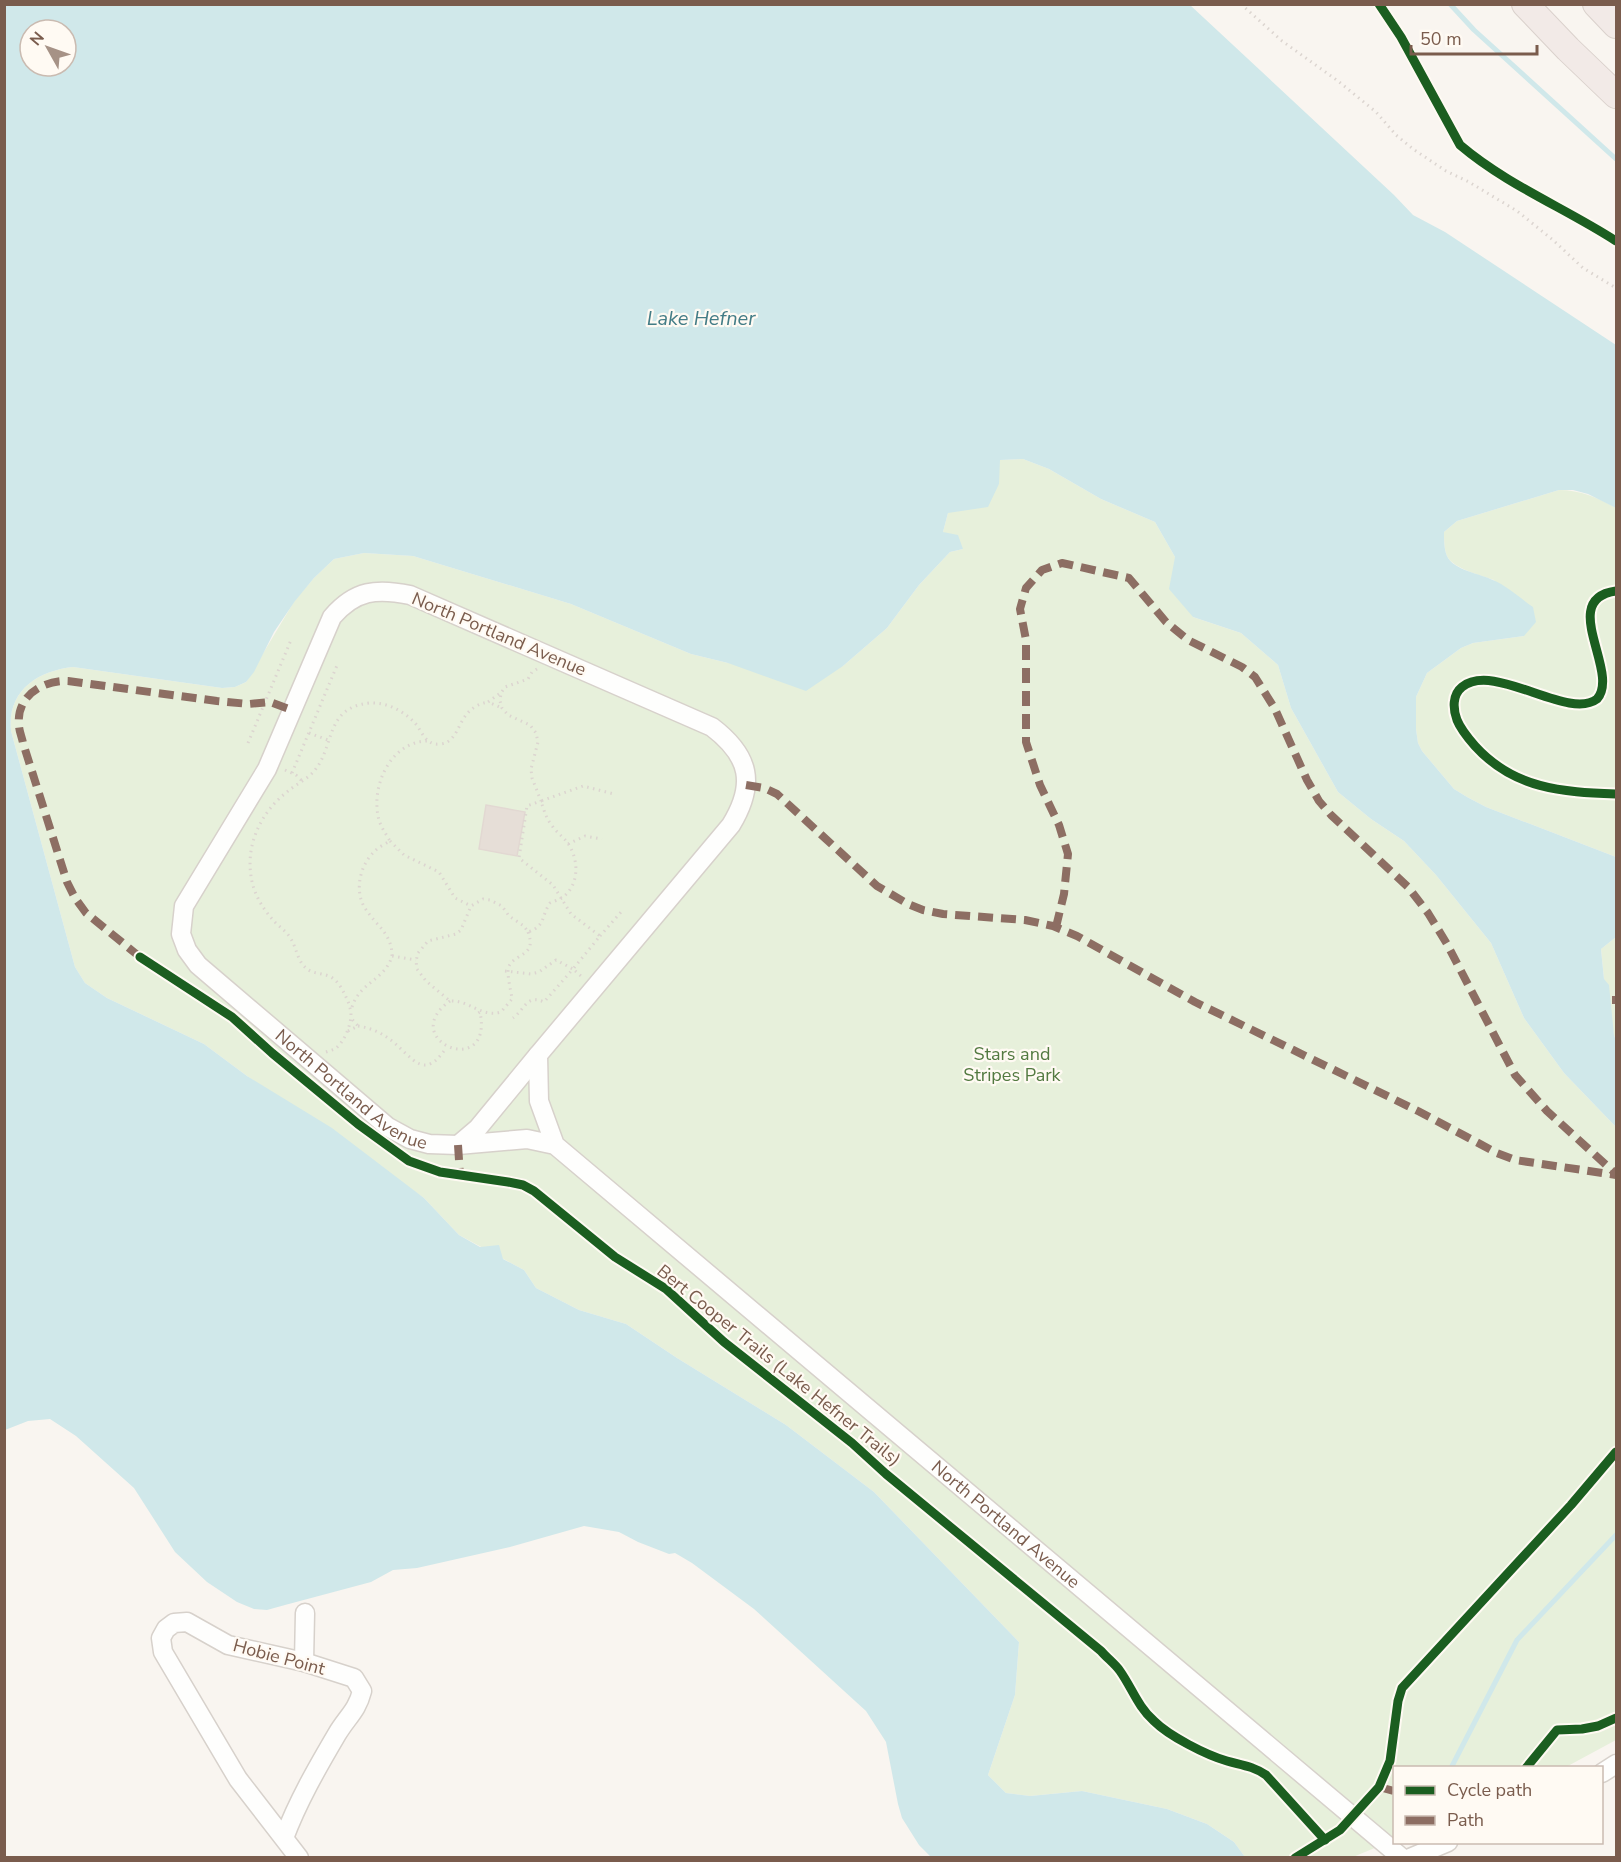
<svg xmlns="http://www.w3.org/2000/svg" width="1621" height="1862" viewBox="0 0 1621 1862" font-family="'Nunito Sans',sans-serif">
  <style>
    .green { fill: #e7f0db }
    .water { fill: #d0e8ea; fill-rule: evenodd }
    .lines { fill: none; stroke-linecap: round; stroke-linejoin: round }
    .stream { stroke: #d0e8ea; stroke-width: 5 }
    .building { fill: #e6ded7; stroke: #e2d8d2; stroke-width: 1.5 }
    .minor-casing { stroke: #d7d1cb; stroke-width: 21 }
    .highway-casing { stroke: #dad1cc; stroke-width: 28 }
    .path { stroke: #dcd5d0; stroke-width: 3; stroke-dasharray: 1.5 4.5; stroke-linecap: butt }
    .minor { stroke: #fefefd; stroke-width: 18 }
    .highway { stroke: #f2eae7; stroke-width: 26 }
    .quiet { stroke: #8d6e63; stroke-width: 8; stroke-dasharray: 15 8; stroke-linecap: butt }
    .cycleway-casing { stroke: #fffaf3; stroke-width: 13 }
    .cycleway { stroke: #1b5e20; stroke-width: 9 }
    .labels { text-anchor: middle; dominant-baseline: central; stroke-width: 4.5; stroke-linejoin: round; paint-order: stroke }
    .street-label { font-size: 18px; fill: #7a5c4d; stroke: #fffaf3 }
    .park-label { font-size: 18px; fill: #537a41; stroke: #fffaf3 }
    .water-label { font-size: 20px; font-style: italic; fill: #437c86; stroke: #fffaf3 }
  </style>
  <rect width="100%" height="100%" fill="#f9f5f0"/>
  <g class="green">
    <path d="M1023,459L1049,469L1101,499L1155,522L1175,557L1193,617L1241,633L1278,665L1291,708L1338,792L1371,819L1404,841L1436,875L1491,943L1524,1018L1564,1073L1616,1127V1740L1566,1767L1394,1768V1840L1353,1857H1245L1234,1842L1207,1824L1167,1809L1082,1791L1030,1796L1006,1793L988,1775L1015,1695L1019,1642L874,1492L786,1425L677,1358L626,1324L579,1310L536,1288L524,1270L459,1235L424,1198L247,1076L204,1044L107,998L85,983L75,967L11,731C7,691 37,671 73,667L222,688L235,687L246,682L295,600L314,578L334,559L364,553L413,556L571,604L691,654L728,663L843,666L887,628L919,585L950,552L963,549L943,532L948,513L999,484V460Z"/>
    <path d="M1559,490C1580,490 1599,498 1616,508V857L1486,807L1467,797L1454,789L1422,751L1418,743L1416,729V697L1427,673L1461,648L1473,643L1524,636L1494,580C1482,576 1452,568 1447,556C1444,549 1444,539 1444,532L1457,521Z"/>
    <path d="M1616,937V1041L1614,1035L1604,979L1601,949Z"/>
  </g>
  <path class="water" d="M5,4L1190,5L1394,195L1413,215L1445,232L1616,345V508L1588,494L1573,490H1559L1457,521L1444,532C1444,539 1444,549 1447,556C1453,570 1481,574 1493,580C1507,586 1520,598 1533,607L1536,622L1524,636L1473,643L1461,648L1427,673L1416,697V729L1418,743L1422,751L1454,789L1467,797L1486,807L1616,857V937L1601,949L1604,979L1609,985L1614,1035L1616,1041V1127L1564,1073L1524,1018L1491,943L1436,875L1404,841L1371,819L1338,792L1291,708L1278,665L1241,633L1193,617L1169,589L1175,557L1155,522L1101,499L1049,469L1023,459L1000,460L999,484L988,507L948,513L943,532L958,535L963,549L950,552L919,585L887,628L843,666L806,691L728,663L691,654L571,604L413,556L364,553L334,559L314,578L295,601L274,632L254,672L246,682L235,687L222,688L73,667C37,671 7,691 11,731L75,967L85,983L107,998L204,1044L247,1076L332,1128L424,1198L459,1235L480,1247L499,1245L503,1259L524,1270L536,1288L579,1310L626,1324L677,1358L786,1425L874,1492L1019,1642L1015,1695L988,1775L1006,1793L1030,1796L1082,1791L1167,1809L1207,1824L1234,1842L1245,1857H931L919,1845L902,1818L898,1804L886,1742L866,1711L754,1609L692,1563L675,1553L669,1554L638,1542L619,1532L584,1526L510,1547L417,1568L393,1570L371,1582L285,1605L267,1610L254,1609L237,1602L207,1582L175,1552L134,1488L76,1436L50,1419L28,1421L5,1430ZM30,30H66V66H30Z"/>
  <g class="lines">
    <g class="stream">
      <path d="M1450,4L1474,30L1616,159"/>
      <path d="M1451,1768L1517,1640L1616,1535"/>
    </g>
  </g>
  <path class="building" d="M486,805L525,812L517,856L479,849Z"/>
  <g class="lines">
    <defs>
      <g id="minor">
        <path d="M458,1145L478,1128L538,1055"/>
        <path id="s1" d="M555,1145L539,1101L538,1055L731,825C756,784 750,756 712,727L410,595C377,588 355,590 332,617L267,769L184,906L181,934L187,950L198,965L388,1127L410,1139L429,1144L458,1145L527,1139L555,1145L1402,1858"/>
        <path d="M304,1662L305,1613"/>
        <path d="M1602,1773L1616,1764"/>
        <path d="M284,1838C298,1801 317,1768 337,1734C347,1717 357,1711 362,1691L354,1678L304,1662L228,1645L187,1622L174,1623L166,1629L161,1638L163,1652L238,1779L299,1858"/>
        <path d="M1410,1858L1448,1842"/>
      </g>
      <g id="highway">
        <path d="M1525,4L1568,49L1616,95"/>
        <path d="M1596,4L1616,25"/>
      </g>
    </defs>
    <use href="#minor" class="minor-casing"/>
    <use href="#highway" class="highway-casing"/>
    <g class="path">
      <path d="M1241,4L1282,41L1338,81L1376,112L1396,135L1413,149L1446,171L1469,182L1517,211L1553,240L1583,268L1616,288"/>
      <path d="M537,669L532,672L528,679L505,687L501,693L500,701L502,708L508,715L530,725L536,733L538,742L531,769L532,778L541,801L527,806L519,858L553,885L571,914L600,936L573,969L581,976"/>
      <path d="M499,694L488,702L502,708"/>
      <path d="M309,733L328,740"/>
      <path d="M248,743L291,640"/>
      <path d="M285,770L296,775L302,781"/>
      <path d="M292,773L338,663"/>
      <path d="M390,841L404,855L439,872L455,898L471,906"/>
      <path d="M568,844L585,836L602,839"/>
      <path d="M528,932C537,956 517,952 509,966C506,973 511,990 512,999L501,1012C481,1018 470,1000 450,1001L426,981L417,969L416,961L418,953L428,941L456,934L461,930L471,906L483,899L490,900L502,906L509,916L524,926L528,932C546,926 541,916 550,903C554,901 559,900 563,897C579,885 579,861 569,845C565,838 558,834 553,827C547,820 544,811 541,801L583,786L614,794"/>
      <path d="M600,936L622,911"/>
      <path d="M392,956C392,933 376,926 365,908C354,891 360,865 374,852C378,847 385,844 390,841C386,834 381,827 379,820C370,787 390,742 427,741"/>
      <path d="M505,971L531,974L539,972L556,960L573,969L544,1002C527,994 525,1009 513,1018"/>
      <path d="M450,1001C395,1040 494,1081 480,1012L477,1014"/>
      <path d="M352,1007C360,982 385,980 392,956L416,960"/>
      <path d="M358,1026C371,1028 382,1033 392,1041C414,1059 424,1081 446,1048"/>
      <path d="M348,1031L358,1026L351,1018"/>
      <path d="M326,1052C329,1051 332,1050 335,1049C345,1042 354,1019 350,1008C349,1003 347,999 345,995C342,989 338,981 331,977C321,972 311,975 303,965C296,956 296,945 289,936C285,930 278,926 273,920C262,908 253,892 251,876C246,844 261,812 287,792C296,784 308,779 315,770C335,745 325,708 369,703C386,702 402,710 414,722C422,730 425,746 440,744C463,742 455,708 488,702"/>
    </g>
    <use href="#minor" class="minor"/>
    <use href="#highway" class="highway"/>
    <g class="quiet">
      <path d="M746,785L764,788L777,794L877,886L908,904L923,910L943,914L1025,920L1053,926L1077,936L1195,1002L1418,1111L1497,1153L1515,1160L1616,1175"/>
      <path d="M1056,927L1064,894L1068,854L1059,825L1040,785L1026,742V640L1020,609L1026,588L1042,570L1062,563L1129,578L1166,622L1188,640L1242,667L1255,677L1275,709L1307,780L1319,801L1331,815L1408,887L1428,913L1447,944L1515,1075L1547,1111L1616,1174"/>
      <path d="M140,957L86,913L75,898L67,882L23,743C22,737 19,731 19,725C16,696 43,680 68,681L217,701L249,704L270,702L292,710"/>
      <path d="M1616,996V1004"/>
      <path d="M458,1145L460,1175"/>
      <path d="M1379,1787L1394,1791"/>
    </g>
    <defs>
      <g id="cycleway">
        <path d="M1379,4L1401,37L1460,145C1507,185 1565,208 1616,241"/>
        <path d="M1616,591C1557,599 1621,672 1597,699C1568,721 1494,661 1462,687C1452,695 1453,709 1457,720C1461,730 1468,738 1475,746C1514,789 1562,792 1616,794"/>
        <path d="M140,957L232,1017L272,1053L358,1124L409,1161L440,1172L508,1182L523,1185L534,1191L615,1257L666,1289L724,1342L852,1443L886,1474L1101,1651C1107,1658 1115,1664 1120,1671C1132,1688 1138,1707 1154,1721C1169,1736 1206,1755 1227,1761C1241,1765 1253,1766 1266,1775L1325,1840"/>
        <path d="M1526,1768L1557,1730L1582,1729L1598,1726L1616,1718"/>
        <path d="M1295,1858L1340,1830L1379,1787L1390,1761L1398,1701L1402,1688L1571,1505L1616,1452"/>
      </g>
    </defs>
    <use href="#cycleway" class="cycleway-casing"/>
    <use href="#cycleway" class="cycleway"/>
  </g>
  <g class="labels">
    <g class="street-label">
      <text transform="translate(499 634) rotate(23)">North Portland Avenue</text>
      <text stroke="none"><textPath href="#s1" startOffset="1510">North Portland Avenue</textPath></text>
      <text transform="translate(779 1365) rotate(39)">Bert Cooper Trails (Lake Hefner Trails)</text>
      <text stroke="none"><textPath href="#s1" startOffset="2322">North Portland Avenue</textPath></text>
      <text transform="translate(279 1657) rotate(15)">Hobie Point</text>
    </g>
    <g class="park-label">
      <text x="1012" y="1054">Stars and<tspan x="1012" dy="21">Stripes Park</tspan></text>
    </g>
    <g class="water-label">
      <text x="701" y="318">Lake Hefner</text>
    </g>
  </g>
  <rect width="1621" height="1862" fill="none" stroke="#7a5c4d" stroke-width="12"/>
  <rect x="1393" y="1766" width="210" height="78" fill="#fffaf3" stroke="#cabbb1" stroke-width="1.5"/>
  <rect x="1405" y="1786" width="30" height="9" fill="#1b5e20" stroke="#cabbb1" stroke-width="1.5"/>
  <text x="1447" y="1796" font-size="18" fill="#7a5c4d">Cycle path</text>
  <rect x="1405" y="1816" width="30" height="9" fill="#8d6e63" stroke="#cabbb1" stroke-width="1.5"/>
  <text x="1447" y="1826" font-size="18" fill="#7a5c4d">Path</text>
  <g transform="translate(48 48) rotate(310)"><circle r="28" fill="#fffaf3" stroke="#cabbb1" stroke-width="1.5"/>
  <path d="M0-4.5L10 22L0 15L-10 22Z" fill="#a69286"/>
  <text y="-9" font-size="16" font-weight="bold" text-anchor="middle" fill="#7a5c4d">N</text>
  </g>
  <path d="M1411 45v9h126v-9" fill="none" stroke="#7a5c4d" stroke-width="3"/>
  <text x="1420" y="45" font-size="18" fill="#7a5c4d" stroke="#fffaf3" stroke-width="4.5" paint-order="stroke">50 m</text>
</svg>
